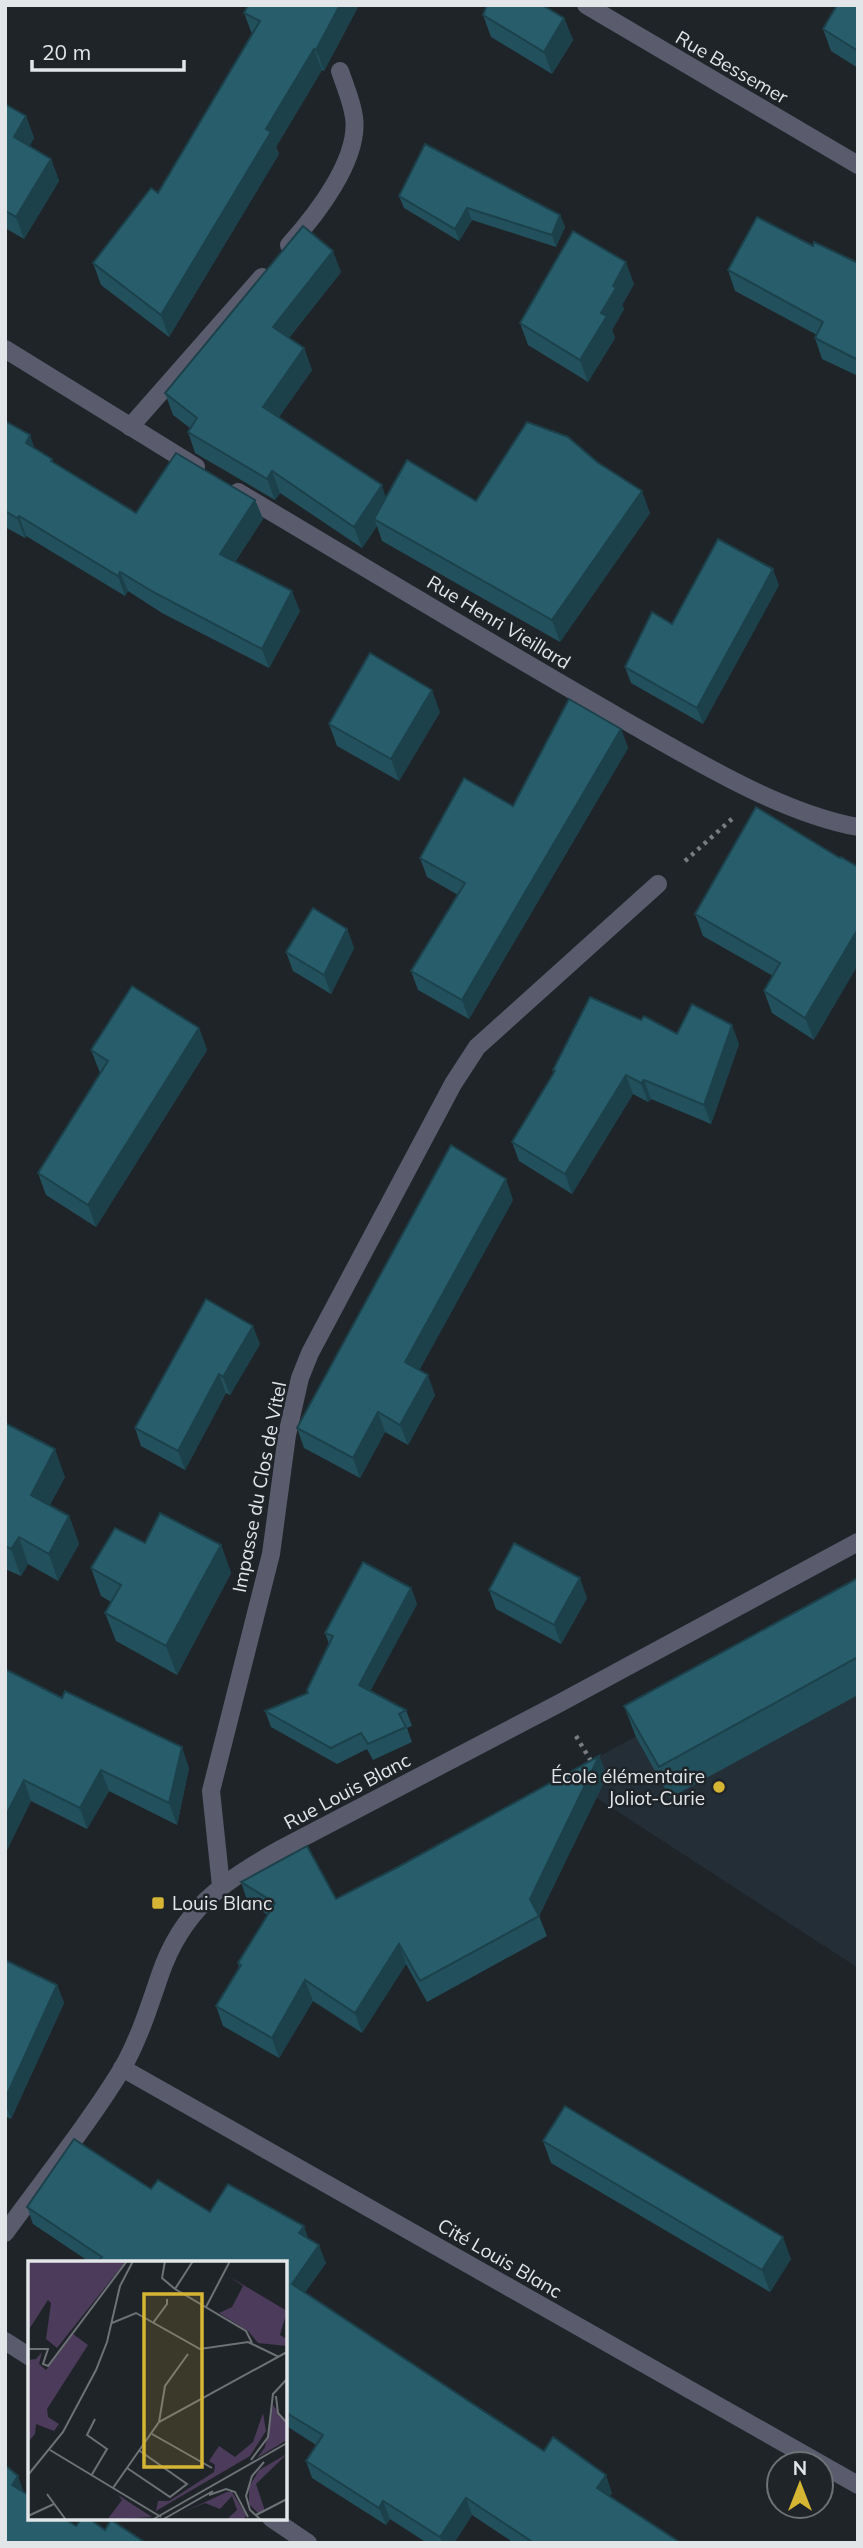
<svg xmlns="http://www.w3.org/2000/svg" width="863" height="2548" viewBox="0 0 863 2548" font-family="Mulish,sans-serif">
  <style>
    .built { fill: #242e37 }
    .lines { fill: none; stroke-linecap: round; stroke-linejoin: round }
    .path { stroke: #797d81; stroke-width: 4.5; stroke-dasharray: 3.5 5; stroke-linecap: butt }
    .service { stroke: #5a5c6d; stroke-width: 18 }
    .minor { stroke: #5a5c6d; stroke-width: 18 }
    .wall { fill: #22505c }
    .shaded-wall { fill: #1c414b }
    .building { fill: #285d6b; stroke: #1c414b; stroke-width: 2 }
    .poi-dot { fill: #d6b534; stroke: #1f2429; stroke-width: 2.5 }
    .labels { text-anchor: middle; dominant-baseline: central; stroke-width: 5; stroke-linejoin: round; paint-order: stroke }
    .street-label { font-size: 19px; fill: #e2e6e9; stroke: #1f2429 }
    .poi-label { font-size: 19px; fill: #e2e6e9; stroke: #1f2429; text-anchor: end }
    .inset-road { fill: none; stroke: #6d7276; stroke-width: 2 }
    .view { fill: #d6b534; fill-opacity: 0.15; stroke: #d6b534; stroke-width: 3.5 }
    .inset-edge { fill: none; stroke: #e2e6e9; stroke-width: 3.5 }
  </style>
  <rect width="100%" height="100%" fill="#1f2429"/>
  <path class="built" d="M858,1615V1968L563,1776Z"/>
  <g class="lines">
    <g class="path">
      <path d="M685,861L733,818"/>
      <path d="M576,1736L591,1761"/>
    </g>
    <g class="service">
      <path d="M289,245C316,215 360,159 354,117C352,102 345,86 340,71"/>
      <path d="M130,427L262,277"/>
    </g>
    <g class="minor">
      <path d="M586,5L858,165"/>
      <path d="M5,349L196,467"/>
      <path d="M238,492C366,568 493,645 622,719C691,758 780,813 858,827"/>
      <path d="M221,1886L211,1791L271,1554L287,1435L300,1378L310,1353L453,1084L477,1047L658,884"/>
      <path d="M122,2068L858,2485"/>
      <path d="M5,2233C44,2179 87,2126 122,2069C139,2039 149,2007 160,1975C182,1910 223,1881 281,1849L558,1704L858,1542"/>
      <path d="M5,2341L30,2357"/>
      <path d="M271,2518L308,2543"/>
    </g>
  </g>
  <g class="wall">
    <path d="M359,5L324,71L322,70L276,147L279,154L169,337L101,285L93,263L158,193L252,34L244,13Z"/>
    <path d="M858,5V68L831,51L823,29Z"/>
    <path d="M483,15L564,18L573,40L552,74L491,37Z"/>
    <path d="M5,104L26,116L34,138L29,147L51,159L59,181L24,239L5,228Z"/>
    <path d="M399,196L560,215L565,227L556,247L472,220L459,241L404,208Z"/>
    <path d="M813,246L858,263V376L822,359L815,338L817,335L735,291L728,270Z"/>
    <path d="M341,272L289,338L304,348L312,370L279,417L386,498L476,501L650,513L560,642L382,541L377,526L362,548L280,493L275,500L195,453L188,432L190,428L173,415L165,393Z"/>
    <path d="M634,284L622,305L624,309L612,330L615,338L588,382L528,345L520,323Z"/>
    <path d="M5,421L35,449L52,459L53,463L136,513L255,500L263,519L235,562L300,611L269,668L162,613L128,591L125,596L26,536L25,538L5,527Z"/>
    <path d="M779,585L703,724L631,683L625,667Z"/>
    <path d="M440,712L399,781L337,746L329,724Z"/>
    <path d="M621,729L628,748L469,1019L418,990L411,971L458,895L427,877L420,858L513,806Z"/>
    <path d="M756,807L814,1040L772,1013L764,991L773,976L703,936L695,914Z"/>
    <path d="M347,929L354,948L331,994L293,971L286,952Z"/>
    <path d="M641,1020L677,1034L739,1044L711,1124L651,1099L648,1102L633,1094L572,1194L519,1161L512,1142L554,1074L553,1070Z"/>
    <path d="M199,1028L207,1050L96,1227L46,1195L38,1173L100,1073L91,1050Z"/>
    <path d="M513,1200L419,1370L435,1395L408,1445L385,1432L360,1478L304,1448L297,1428Z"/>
    <path d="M260,1344L230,1395L226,1393L185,1470L141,1446L135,1428Z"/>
    <path d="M5,1423L65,1477L49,1506L69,1516L79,1544L58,1581L28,1564L21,1576L5,1569Z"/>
    <path d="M145,1543L221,1545L231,1573L177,1675L116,1641L105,1613L111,1602L101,1596L91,1568Z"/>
    <path d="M858,1578V1695L670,1798L636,1737L624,1706Z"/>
    <path d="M411,1588L417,1604L370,1691L406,1710L412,1726L407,1728L412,1742L373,1760L367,1749L337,1764L271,1727L265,1711L308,1693L329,1644L325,1633Z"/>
    <path d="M489,1590L587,1598L561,1644L496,1609Z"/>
    <path d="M5,1669L189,1768L177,1825L109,1791L87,1829L31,1801L5,1854Z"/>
    <path d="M599,1756L607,1776L539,1916L547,1936L427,2002L406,1964L362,2033L313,2001L279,2058L223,2026L216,2006L239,1967L238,1963L268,1915L248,1903L241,1882L336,1899L398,1867Z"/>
    <path d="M5,1960L57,1985L64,2003L11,2119L5,2116Z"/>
    <path d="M543,2141L791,2259L770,2292L551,2163Z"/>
    <path d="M151,2189L210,2212L309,2239L326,2263L305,2292L544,2451L612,2493L610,2496L681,2543H514L472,2515L454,2543H427L390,2519L386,2525L312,2478L306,2461L316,2445L285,2425V2263H91L33,2224L27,2207Z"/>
  </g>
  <g class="shaded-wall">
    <path d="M340,5H359L324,71L316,50Z"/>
    <path d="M564,18L573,40L552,74L544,52Z"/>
    <path d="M314,49L322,70L276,147L279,154L169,337L161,315L266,129Z"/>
    <path d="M26,116L34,138L22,159L14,137Z"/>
    <path d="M51,159L59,181L24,239L16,217Z"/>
    <path d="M467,208L472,220L459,241L455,229Z"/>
    <path d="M560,215L565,227L556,247L552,235Z"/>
    <path d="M333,251L341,272L281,348L273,327Z"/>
    <path d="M626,262L634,284L622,305L624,309L612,330L615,338L588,382L580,360L613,286Z"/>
    <path d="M304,348L312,370L271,428L263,407Z"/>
    <path d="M30,435L37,455L26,443Z"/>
    <path d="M272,471L280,493L275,500L267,479Z"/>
    <path d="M382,485L389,507L374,519L377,526L362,548L354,527Z"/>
    <path d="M642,491L650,513L560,642L552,620Z"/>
    <path d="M255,500L263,519L227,573L220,554Z"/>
    <path d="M19,516L26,536L25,538L17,518Z"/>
    <path d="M773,569L779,585L703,724L697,708Z"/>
    <path d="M120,572L128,591L125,596L118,576Z"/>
    <path d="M292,591L300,611L269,668L262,649Z"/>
    <path d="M432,690L440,712L399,781L391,759Z"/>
    <path d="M621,729L628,748L469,1019L462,1000Z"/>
    <path d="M347,929L354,948L331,994L324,975Z"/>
    <path d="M858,929V965L814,1040L805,1018Z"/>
    <path d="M732,1025L739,1044L711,1124L704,1105Z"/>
    <path d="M199,1028L207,1050L96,1227L88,1205Z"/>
    <path d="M626,1075L633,1094L572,1194L565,1174Z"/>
    <path d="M644,1080L651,1099L648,1102L641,1083Z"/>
    <path d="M506,1179L513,1200L413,1382L405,1362Z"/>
    <path d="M253,1326L260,1344L230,1395L223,1377Z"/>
    <path d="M219,1374L226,1393L185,1470L178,1451Z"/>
    <path d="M428,1375L435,1395L408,1445L400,1425Z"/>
    <path d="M378,1412L385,1432L360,1478L353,1458Z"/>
    <path d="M55,1449L65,1477L41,1522L31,1495Z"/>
    <path d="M69,1516L79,1544L58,1581L49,1554Z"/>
    <path d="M19,1537L28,1564L21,1576L11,1549Z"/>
    <path d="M221,1545L231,1573L177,1675L166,1646Z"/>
    <path d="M580,1578L587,1598L561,1644L554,1625Z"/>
    <path d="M411,1588L417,1604L365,1701L359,1685Z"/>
    <path d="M182,1747L189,1768L177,1825L169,1803Z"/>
    <path d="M599,1756L607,1776L539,1916L530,1899Z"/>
    <path d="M101,1770L109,1791L87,1829L80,1808Z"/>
    <path d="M24,1780L31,1801L5,1854V1817Z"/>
    <path d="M399,1944L406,1964L362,2033L355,2013Z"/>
    <path d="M305,1980L313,2001L279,2058L272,2038Z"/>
    <path d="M57,1985L64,2003L11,2119L5,2103V2099Z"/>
    <path d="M304,2226L310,2243L299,2233Z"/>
    <path d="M783,2237L791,2259L770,2292L762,2270Z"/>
    <path d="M319,2245L326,2263L299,2301L292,2284Z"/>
    <path d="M606,2475L612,2493L604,2505L597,2488Z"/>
    <path d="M18,2476L24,2493L12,2485Z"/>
    <path d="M466,2498L472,2515L454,2543H442L440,2537Z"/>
    <path d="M383,2501L390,2519L386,2525L379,2508Z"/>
  </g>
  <g class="building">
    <path d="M248,5H340L316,50L314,49L266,129L271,132L161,315L93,263L151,188L158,193L260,21L244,13Z"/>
    <path d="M487,5H542L564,18L544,52L483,15Z"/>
    <path d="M837,5H858V51L823,29Z"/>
    <path d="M5,104L26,116L14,137L51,159L16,217L5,211Z"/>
    <path d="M425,144L560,215L552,235L467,208L455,229L399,196Z"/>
    <path d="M757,217L813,246L814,242L858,263V360L815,338L823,322L728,270Z"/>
    <path d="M303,226L333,251L273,327L304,348L263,407L382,485L354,527L272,471L267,479L188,432L197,418L165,393Z"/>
    <path d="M573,231L626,262L613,286L616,288L601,313L607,316L580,360L520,323Z"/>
    <path d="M5,421L30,435L26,443L52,459L51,461L136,513L176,453L255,500L220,554L292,591L262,649L155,593L120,572L118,576L19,516L17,518L5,511Z"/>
    <path d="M527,422L568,437L597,462L642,491L552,620L374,519L407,460L476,501Z"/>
    <path d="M718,539L773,569L697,708L625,667L652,612L672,624Z"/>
    <path d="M370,653L432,690L391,759L329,724Z"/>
    <path d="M569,699L621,729L462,1000L411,971L465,883L420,858L464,778L513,806Z"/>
    <path d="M756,807L840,858L841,857L858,867V929L805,1018L764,991L780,963L695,914Z"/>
    <path d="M313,908L347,929L324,975L286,952Z"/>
    <path d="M132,986L199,1028L88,1205L38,1173L108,1061L91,1050Z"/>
    <path d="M590,997L641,1020L644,1016L677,1034L692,1004L732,1025L704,1105L644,1080L641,1083L626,1075L565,1174L512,1142L555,1071L553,1070Z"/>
    <path d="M451,1145L506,1179L405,1362L428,1375L400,1425L378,1412L353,1458L297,1428Z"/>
    <path d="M206,1299L253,1326L223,1377L219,1374L178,1451L135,1428Z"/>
    <path d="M5,1423L55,1449L31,1495L69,1516L49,1554L19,1537L11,1549L5,1546Z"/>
    <path d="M160,1513L221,1545L166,1646L105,1613L121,1585L91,1568L115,1528L145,1543Z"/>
    <path d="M514,1543L580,1578L554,1625L489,1590Z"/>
    <path d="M363,1562L411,1588L359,1685L406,1710L399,1714L406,1727L368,1744L361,1733L331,1748L265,1711L308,1693L307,1690L333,1636L325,1633Z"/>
    <path d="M858,1578V1657L659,1767L624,1706Z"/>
    <path d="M5,1669L62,1698L65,1691L182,1747L169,1803L101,1770L80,1808L24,1780L5,1817Z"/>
    <path d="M599,1756L530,1899L539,1916L420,1981L399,1944L355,2013L305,1980L272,2038L216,2006L241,1965L238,1963L275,1903L241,1882L307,1846L336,1899L398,1867Z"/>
    <path d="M5,1960L57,1985L5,2099Z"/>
    <path d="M565,2106L783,2237L762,2270L543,2141Z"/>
    <path d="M74,2139L151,2189L158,2180L210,2212L228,2184L304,2226L299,2233L319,2245L292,2284L544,2451L553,2437L606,2475L597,2488L681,2543H534L466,2498L440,2537L383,2501L379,2508L306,2461L323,2435L285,2412V2263H98L102,2257L27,2207Z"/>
    <path d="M5,2465L18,2476L12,2485L30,2496V2518H63L76,2526L82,2518H88L105,2530L111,2520L146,2543H5Z"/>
  </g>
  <g class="poi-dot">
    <circle cx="719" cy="1787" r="7"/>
    <rect x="151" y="1896" width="14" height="14" rx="3.5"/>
  </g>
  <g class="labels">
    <g class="street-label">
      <text transform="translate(732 67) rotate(30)">Rue Bessemer</text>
      <text transform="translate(499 622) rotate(31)">Rue Henri Vieillard</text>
      <text transform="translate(259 1487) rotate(-79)">Impasse du Clos de Vitel</text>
      <text transform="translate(347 1791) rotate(-28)">Rue Louis Blanc</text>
      <text transform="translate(500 2258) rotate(30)">Cité Louis Blanc</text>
    </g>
    <g class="poi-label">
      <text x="705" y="1776">École élémentaire<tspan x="705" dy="22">Joliot-Curie</tspan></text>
      <text x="172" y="1903" text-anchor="start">Louis Blanc</text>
    </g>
  </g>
  <g transform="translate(28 2261)">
    <rect width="259" height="259" fill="#1f2429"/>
    <path d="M0,0H98L29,87L18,78L23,42L20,39L0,70ZM202,16L259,50L252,74L259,78V85L230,82L220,70L191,52L204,46L215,25ZM45,73L60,84L19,148L20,156L31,163L26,170L8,163L7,173L0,181V99L8,98L14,91L11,103L18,109ZM245,144L259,163V179L229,197L237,186ZM235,152L238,170L222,195L128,250L130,240H141L186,211L187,204L181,200L191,185L207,196L225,181ZM259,193L228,223L237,250L230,252L221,243V226L231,209ZM199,231H204L218,254L216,259H198L209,249L204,235L192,248L177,242L153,252ZM90,234L124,256L79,259L94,239Z" fill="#4c3b5a"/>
    <path class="inset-road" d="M137,0L134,17L147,28M165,0L147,28L218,70L224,82M178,46L202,0M84,62L108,52L172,88L220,81L251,96M125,62L139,43V38M0,88H20L15,103L20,105L99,0M248,135L250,152L259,162M131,161L137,125L160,93M124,173L184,207M22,189L133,256M223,199L240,176L245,133L259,118M99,207L142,236L159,223L112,190M0,214L35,171L68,109L79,81L92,25L105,0M63,215L79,188L59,174L67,158M85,227L131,161L259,91M19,233L38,259M181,234L198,228L207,231L220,256M228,254L259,238M0,255L26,243M124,259L259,182M134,259L185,230M233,259L222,249L218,235L224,215L236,201"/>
    <path class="view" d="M116,33H174V206H116Z"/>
    <rect width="259" height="259" class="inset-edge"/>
  </g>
  <rect width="863" height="2548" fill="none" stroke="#e2e6e9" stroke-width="14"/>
  <g transform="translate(800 2485)"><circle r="33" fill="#1f2429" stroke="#6d7276" stroke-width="2"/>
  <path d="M0-5L12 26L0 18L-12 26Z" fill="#d6b534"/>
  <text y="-10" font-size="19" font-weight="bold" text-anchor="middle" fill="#e2e6e9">N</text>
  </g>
  <path d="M32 60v10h152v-10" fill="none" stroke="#e2e6e9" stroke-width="3.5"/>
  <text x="42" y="60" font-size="21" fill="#e2e6e9" stroke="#1f2429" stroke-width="5" paint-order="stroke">20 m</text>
</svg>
